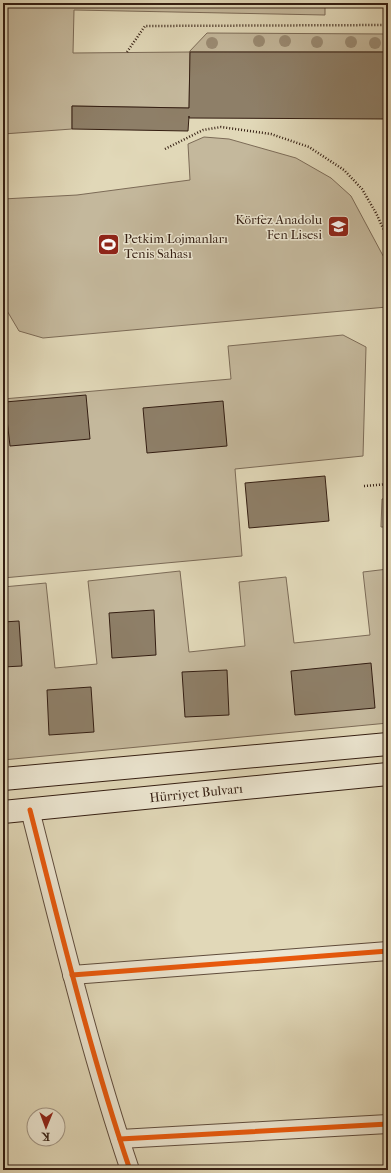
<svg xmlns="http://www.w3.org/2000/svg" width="391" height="1173" viewBox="0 0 391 1173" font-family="'IM FELL French Canon',serif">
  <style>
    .green { fill: #c4b89c; stroke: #7c6b57 }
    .building { fill: #8e7f68; stroke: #341e12 }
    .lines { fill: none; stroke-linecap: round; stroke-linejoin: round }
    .minor-casing { stroke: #5f4c3c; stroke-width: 20 }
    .secondary-casing { stroke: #341e12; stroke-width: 24 }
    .path { stroke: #341e12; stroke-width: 2.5; stroke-dasharray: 1 2; stroke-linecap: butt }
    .minor { stroke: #ece6d1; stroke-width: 18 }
    .secondary { stroke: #ece6d1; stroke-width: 22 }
    .cycleway-casing { stroke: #ece6d1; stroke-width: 8 }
    .cycleway { stroke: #e8590c; stroke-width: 5 }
    .tree { fill: #9a8b73 }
    .labels { text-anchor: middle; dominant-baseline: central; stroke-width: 3; stroke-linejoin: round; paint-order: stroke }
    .poi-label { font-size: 13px; fill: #341e12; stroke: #ece6d1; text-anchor: end }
    .street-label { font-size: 13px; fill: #341e12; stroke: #ece6d1 }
  </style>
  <rect width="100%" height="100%" fill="#e1d8b8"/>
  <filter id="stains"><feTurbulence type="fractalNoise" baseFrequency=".005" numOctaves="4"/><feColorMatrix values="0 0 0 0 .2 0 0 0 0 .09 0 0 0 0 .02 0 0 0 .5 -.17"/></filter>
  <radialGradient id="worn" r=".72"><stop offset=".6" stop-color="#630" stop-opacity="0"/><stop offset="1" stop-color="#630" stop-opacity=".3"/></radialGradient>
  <g class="green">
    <path d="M3,3H325V15L74,10L73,53L189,52L207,33L388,34V52H190L189,108L72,106V129L3,134Z"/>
    <path d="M204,137L229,139L296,158L331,178L351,196L388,265V335L387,307L43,338L19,331L3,304V199L77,195L190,180L188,144Z"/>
    <path d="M343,335L366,347L363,456L235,469L242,556L3,578V399L231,379L228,346Z"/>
    <path d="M388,498V527H381L382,499Z"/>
    <path d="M388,569V723L3,760V587L46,583L55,668L97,664L88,581L180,571L189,652L245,646L239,582L286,577L294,643L370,635L363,572Z"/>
  </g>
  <g class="building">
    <path d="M190,52H388V119L189,118V116L188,131L72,129V106L189,108Z"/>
    <path d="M86,395L90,439L10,446L5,402Z"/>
    <path d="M223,401L227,446L147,453L143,408Z"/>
    <path d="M325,476L329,521L249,528L245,483Z"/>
    <path d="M154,610L156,655L112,658L109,613Z"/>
    <path d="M19,621L22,666L3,667V622Z"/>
    <path d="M371,663L375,708L295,715L291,671Z"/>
    <path d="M227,670L229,715L185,717L182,672Z"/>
    <path d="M91,687L94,732L49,735L47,690Z"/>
  </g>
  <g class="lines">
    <defs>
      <g id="minor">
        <path d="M30,810C61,931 90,1052 130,1170"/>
        <path d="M72,975L388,951"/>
        <path d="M120,1139L388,1124"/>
      </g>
      <g id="secondary">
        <path d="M3,779L388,744"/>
        <path d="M3,812L388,774"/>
      </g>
    </defs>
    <use href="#minor" class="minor-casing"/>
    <use href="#secondary" class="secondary-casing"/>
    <g class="path">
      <path d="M127,52L145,26L388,25"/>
      <path d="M165,149L203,130L221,127L271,134L309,147L344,170L362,189L376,213L388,239"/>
      <path d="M364,486L388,484"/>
    </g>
    <use href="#minor" class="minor"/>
    <use href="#secondary" class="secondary"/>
    <defs>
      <g id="cycleway">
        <path d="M30,810C61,931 90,1052 130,1170"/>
        <path d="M72,975L388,951"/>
        <path d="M120,1139L388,1124"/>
      </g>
    </defs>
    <use href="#cycleway" class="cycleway-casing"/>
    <use href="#cycleway" class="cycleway"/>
  </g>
  <g class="tree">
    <circle cx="259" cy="41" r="6"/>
    <circle cx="285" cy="41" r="6"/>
    <circle cx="317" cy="42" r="6"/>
    <circle cx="351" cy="42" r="6"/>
    <circle cx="212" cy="43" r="6"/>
    <circle cx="375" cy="43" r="6"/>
  </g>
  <defs>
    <symbol id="school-square" viewBox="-11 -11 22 22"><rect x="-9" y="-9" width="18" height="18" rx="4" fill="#8f2418" stroke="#ece6d1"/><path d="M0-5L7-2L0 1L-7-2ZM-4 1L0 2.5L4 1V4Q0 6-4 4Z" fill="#fff"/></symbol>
    <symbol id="stadium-square" viewBox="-11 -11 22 22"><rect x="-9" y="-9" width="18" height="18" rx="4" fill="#8f2418" stroke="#ece6d1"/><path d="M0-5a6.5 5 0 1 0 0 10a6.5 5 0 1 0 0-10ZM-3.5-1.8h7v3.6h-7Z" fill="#fff"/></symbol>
  </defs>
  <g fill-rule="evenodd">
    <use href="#school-square" x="326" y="214" width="25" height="25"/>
    <use href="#stadium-square" x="96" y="232" width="25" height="25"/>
  </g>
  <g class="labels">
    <g class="poi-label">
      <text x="322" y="219">Körfez Anadolu<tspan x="322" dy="15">Fen Lisesi</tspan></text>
      <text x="124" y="238" text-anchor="start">Petkim Lojmanları<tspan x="124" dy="15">Tenis Sahası</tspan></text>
    </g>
    <g class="street-label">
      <text transform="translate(196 793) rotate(-6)">Hürriyet Bulvarı</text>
    </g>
  </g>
  <rect width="391" height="1173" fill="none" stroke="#e1d8b8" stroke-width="16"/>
  <rect x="4" y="4" width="383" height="1165" fill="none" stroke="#341e12" stroke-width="2"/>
  <rect x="8" y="8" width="375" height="1157" fill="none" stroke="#341e12"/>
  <g transform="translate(46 1127) rotate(181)"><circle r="19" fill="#ece6d1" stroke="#a29685"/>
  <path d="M0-3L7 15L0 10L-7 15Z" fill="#8f2418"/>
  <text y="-6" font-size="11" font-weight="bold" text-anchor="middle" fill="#341e12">K</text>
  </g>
  <rect width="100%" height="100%" filter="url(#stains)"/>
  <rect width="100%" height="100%" fill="url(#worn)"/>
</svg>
